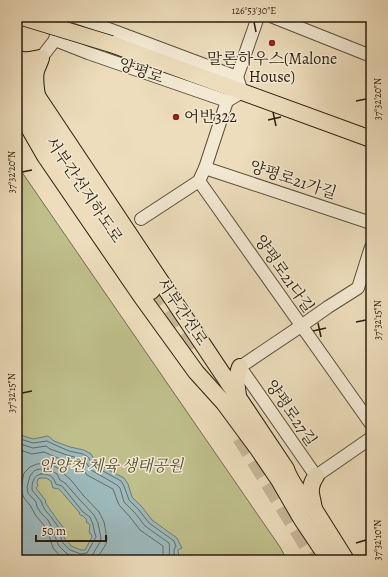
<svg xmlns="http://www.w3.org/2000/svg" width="388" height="577" viewBox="0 0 388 577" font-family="Alegreya,'Noto Serif KR',serif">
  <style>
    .green { fill: #bfbf8c; stroke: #746e4c }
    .water { fill: #9db9bb; stroke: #6f7b75; fill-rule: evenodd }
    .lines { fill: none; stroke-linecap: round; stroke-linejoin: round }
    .shore { stroke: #646c64; stroke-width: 1 }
    .highway-tunnel { stroke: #c6b799; stroke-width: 18; stroke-dasharray: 18 9; stroke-linecap: butt }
    .minor-casing { stroke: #5b4e39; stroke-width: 14 }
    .major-casing { stroke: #2a1e0d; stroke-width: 18 }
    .highway-casing { stroke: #2a1e0d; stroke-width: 20 }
    .minor { stroke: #f3e9d3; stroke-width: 12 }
    .major { stroke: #edddbc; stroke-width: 16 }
    .highway { stroke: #edddbc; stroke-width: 18 }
    .major-bridge-casing { stroke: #2a1e0d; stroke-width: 18; stroke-linecap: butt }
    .major-bridge { stroke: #edddbc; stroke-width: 16 }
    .ticks { fill: none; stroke: #2a1e0d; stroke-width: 1.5 }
    .poi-dot { fill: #8f2418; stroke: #f3e9d3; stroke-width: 1.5 }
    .labels { text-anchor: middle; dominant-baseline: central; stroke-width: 3; stroke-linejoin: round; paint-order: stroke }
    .poi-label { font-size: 16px; fill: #2a1e0d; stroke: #f3e9d3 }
    .street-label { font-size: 16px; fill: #2a1e0d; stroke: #f3e9d3 }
    .park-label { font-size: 16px; font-style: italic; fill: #574e33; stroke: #f3e9d3 }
    .neatline { fill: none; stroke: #2a1e0d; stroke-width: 1.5 }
    .ticks-label { font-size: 10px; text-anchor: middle; fill: #2a1e0d }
  </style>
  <rect width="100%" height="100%" fill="#edddbc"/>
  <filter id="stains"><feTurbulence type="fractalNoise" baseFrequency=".005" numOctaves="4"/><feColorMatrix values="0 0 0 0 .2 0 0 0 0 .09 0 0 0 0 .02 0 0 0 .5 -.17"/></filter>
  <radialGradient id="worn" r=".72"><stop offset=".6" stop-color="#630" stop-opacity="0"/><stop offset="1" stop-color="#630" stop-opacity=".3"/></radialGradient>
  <path class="green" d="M17,165L280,547L287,560H17Z"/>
  <path class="water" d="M17,434L33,439L48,436L54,441L70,447L84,450L91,454L96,463L124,478L128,484L132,497L142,507L152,520L177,538L182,548L178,550L179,557L178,560H17ZM41,478H46L51,481L53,488L59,489L79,512L80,515L83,516L87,520L86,522L88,523L90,525L89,533L91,534L92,537L85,550H81L71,546C70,543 67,542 65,539C63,536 63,531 64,528C57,520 51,511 45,502L46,501L36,488L38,486L37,483L38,479Z"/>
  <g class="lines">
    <g class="shore">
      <path d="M17,438L33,443L47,441L53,444L69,451L83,454L88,457L94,466L121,481L124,486L129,500L139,510L149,523L170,538L174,541L176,546L174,550V560"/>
      <path d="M17,443L33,448L46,446L50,449L67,455L81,459L85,461L91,470L117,485L120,488L124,502L135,513L145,526L169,543C170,546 169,556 169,560"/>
      <path d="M17,449L32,454L44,452L65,461L79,464L87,475L113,489L119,505L130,517L140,530L163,546V560"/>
      <path d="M40,469H49L57,474L60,480L65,483L79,499L94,515L98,523L101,538L100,542L93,554L89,557L81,559L74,557L66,553L59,546L57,542L53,530L48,520L41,513L37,507L36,502L28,493L27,487L30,476L34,471Z"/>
      <path d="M41,474C50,474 53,476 56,484L62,486L83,512L90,517L93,524L94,530L96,537L87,553L81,554L70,550L62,542L59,528L52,518L45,510L42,504L41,501L32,490C32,482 33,476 41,474Z"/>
      <path d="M66,560L61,557L53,548L48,532L43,524L36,516L30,505L24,498L22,493L21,487L24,473L30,467L37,464L49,463L59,469L65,475L70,479L75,485L83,495L99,512L104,522L107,538L106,544L96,560"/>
    </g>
    <g class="highway-tunnel">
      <path d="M151,290L192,355"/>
      <path d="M241,437L317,560"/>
    </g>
    <defs>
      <g id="minor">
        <path d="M273,17L371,56"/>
        <path d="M55,40L88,53L227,101L242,92L237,77L117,32L76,17"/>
        <path d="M41,58L55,40L59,17"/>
        <path d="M237,77L258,17"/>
        <path d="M205,168L371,223"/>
        <path d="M199,181L371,424"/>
        <path d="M141,219L199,181L205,168L227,101"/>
        <path d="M371,247L358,288L328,307L301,326L240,367L316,476L371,438"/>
      </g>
      <g id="major">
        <path d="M111,44L371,139"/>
        <path d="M17,58C25,63 33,59 41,58C40,62 37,67 36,71C34,79 36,88 37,96"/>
        <path d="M17,66L286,469C291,483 303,499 314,509L346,560"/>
        <path d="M17,107L45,156L141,296L196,372L224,403L258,449L279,480L301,518L329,560"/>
        <path d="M238,396L236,380L240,367"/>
        <path d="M314,509C312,495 307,489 316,476"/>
      </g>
      <path id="highway" d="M17,90L151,290"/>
    </defs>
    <use href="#minor" class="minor-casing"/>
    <use href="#major" class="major-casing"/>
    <use href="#highway" class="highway-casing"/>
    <use href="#minor" class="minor"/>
    <use href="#major" class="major"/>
    <use href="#highway" class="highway"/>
    <defs>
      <path id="major-bridge" d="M22,17L111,44"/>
    </defs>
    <use href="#major-bridge" class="major-bridge-casing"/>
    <use href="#major-bridge" class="major-bridge"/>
  </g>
  <path class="ticks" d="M254,22L256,32M356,101L366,99M273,112L276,126M268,120L281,117M22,172L32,170M356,322L366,320M318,323L321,337M313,331L326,328M22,393L32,391M356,543L366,540"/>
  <g class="poi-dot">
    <circle cx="272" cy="43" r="4"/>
    <circle cx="176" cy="117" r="4"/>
  </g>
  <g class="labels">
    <g class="poi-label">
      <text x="272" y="59">말론하우스(Malone<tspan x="272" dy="18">House)</tspan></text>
      <text x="184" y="117" text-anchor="start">어반322</text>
    </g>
    <g class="street-label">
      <text transform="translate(141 71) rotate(19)">양평로</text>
      <text transform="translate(293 180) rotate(18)">양평로21가길</text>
      <text transform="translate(84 190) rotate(56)">서부간선지하도로</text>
      <text transform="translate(284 274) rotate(55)">양평로21다길</text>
      <text transform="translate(182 312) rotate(56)">서부간선로</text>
      <text transform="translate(291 413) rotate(55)">양평로27길</text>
    </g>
    <g class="park-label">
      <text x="111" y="466">안양천 체육 생태공원</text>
    </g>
  </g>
  <rect width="388" height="577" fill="none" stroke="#edddbc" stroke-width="44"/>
  <path d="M36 535v6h70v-6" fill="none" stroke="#2a1e0d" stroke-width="2"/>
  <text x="42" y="535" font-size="12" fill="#2a1e0d" stroke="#f3e9d3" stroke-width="3" paint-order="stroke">50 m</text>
  <rect x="22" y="22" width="344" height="533" class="neatline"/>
  <g class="ticks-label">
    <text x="254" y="14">126°53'30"E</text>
    <text transform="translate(377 99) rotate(-90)" y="4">37°32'20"N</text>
    <text transform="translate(11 172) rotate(-90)" y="4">37°32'20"N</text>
    <text transform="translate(377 320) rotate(-90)" y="4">37°32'15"N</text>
    <text transform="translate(11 393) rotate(-90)" y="4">37°32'15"N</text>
    <text transform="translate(377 540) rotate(-90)" y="4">37°32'10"N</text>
  </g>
  <rect width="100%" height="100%" filter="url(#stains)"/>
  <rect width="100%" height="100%" fill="url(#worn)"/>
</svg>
